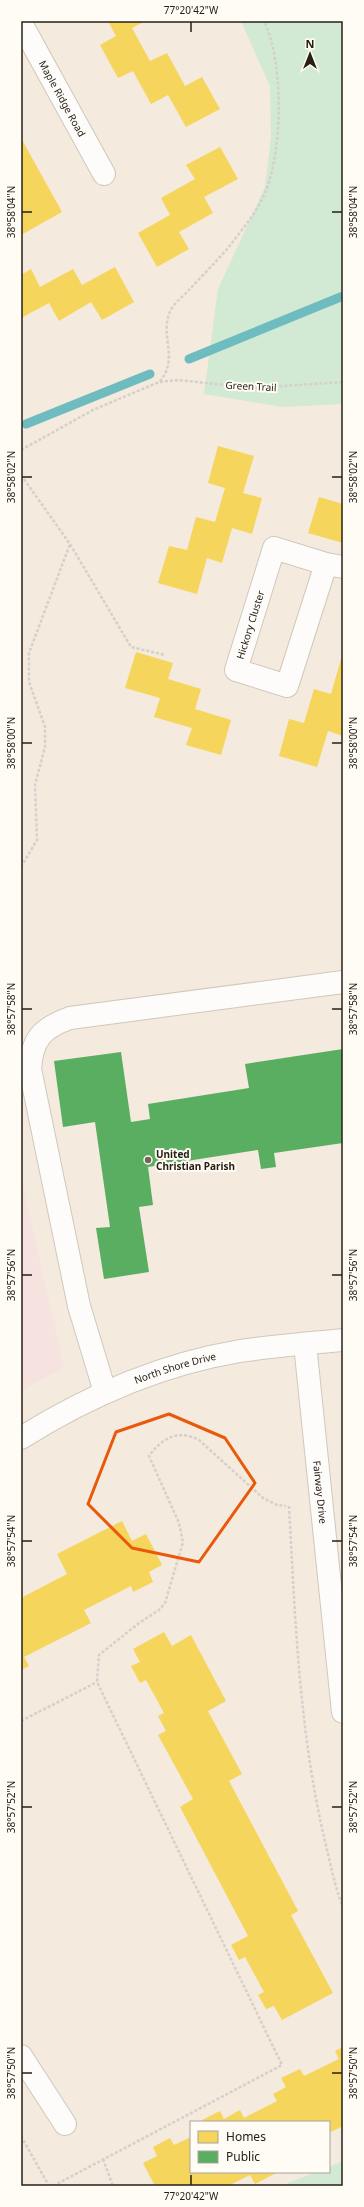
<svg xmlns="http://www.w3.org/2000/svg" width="364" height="2207" viewBox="0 0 364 2207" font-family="'Noto Sans',sans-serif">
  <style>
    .education { fill: #f6e3df }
    .green { fill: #d2e9d3 }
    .homes { fill: #f6d55c }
    .public { fill: #5aae61 }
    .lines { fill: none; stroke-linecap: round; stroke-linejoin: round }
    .stream { stroke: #6ebcbf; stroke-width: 9 }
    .minor-casing { stroke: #d0c8bc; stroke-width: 24 }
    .path { stroke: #d4d0cd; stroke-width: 2.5; stroke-dasharray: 3 2; stroke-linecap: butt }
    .minor { stroke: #fdfcfa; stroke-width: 22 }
    .marked { fill: none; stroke: #e8590c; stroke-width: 3; stroke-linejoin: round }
    .ticks { fill: none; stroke: #272015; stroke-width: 1.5 }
    .poi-dot { fill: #6f675b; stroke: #fffbf5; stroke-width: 1.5 }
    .labels { text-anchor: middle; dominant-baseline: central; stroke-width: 4; stroke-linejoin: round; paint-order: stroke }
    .street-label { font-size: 10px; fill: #272015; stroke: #fffbf5 }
    .poi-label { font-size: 10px; font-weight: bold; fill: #272015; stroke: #fffbf5; text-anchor: start }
    .neatline { fill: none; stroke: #272015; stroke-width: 1.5 }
    .ticks-label { font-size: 10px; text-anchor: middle; fill: #272015 }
  </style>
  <rect width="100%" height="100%" fill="#f4eadd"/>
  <path class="education" d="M21,1178L64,1367L21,1391Z"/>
  <g class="green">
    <path d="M241,21H343V404L284,407L204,394L218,289L265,187L271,137L270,86Z"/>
    <path d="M343,2161V2186H281L316,2172H329V2167Z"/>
  </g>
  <g class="homes">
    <path d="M108,21H145L132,28L150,61L167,53L185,86L202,77L220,109L186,127L168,95L151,104L133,71L118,78L100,45L116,36Z"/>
    <path d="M21,138L62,212L21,235Z"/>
    <path d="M220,147L238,179L204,197L213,213L179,232L189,249L157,267L138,233L170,215L161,198L195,179L186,165Z"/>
    <path d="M115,267L134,302L102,320L91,302L59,321L49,303L21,318V275L31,269L40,287L73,269L82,285Z"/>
    <path d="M218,446L254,456L243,493L262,498L252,534L232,528L222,563L207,558L197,594L158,583L169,546L187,550L196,517L215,522L225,488L208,483Z"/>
    <path d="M319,497L343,504V543L308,533Z"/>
    <path d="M136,652L173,663L168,679L201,689L195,709L231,720L221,755L186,745L192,728L154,717L160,698L125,688Z"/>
    <path d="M341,659L343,660V736L328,731L317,767L279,756L289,719L304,723L314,689L331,694Z"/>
    <path d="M122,1521L132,1541L146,1534L162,1565L149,1572L153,1582L133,1592L131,1586L84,1610L91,1623L24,1657L29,1666L21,1670V1598L67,1574L57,1554Z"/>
    <path d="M164,1632L172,1646L191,1635L226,1701L208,1711L242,1774L229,1781L298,1911L291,1915L333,1993L282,2020L274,2006L266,2009L258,1995L264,1992L245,1957L239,1960L231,1945L248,1936L180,1807L193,1799L158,1735L166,1731L158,1716L164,1713L146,1680L140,1683L131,1666L140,1662L133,1649Z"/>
    <path d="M343,2047V2126L329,2133V2122H203L202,2120L220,2111L224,2119L240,2110L244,2118L277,2101L273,2094L286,2087L281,2078L300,2069L304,2076L339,2059L335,2051Z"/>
    <path d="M191,2137V2172H278L255,2184L250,2175L228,2186H155L143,2163L157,2156L153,2147L170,2138L174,2145Z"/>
  </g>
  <path class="public" d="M343,1049V1143L274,1153L276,1167L261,1169L258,1150L148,1167L153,1205L139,1207L149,1272L104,1279L96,1228L110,1227L95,1122L63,1127L54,1061L121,1052L131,1122L150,1119L148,1104L249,1088L245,1064Z"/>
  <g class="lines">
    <g class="stream">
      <path d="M189,359L343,296"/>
      <path d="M26,424L150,374"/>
    </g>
    <defs>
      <g id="minor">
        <path id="s1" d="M21,23L104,174"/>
        <path id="s2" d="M326,564L287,686L236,670L274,548L326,564L343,567"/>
        <path id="s3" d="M305,1344L343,1712"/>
        <path d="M105,1392L79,1306L30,1069C32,1039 42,1028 70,1018L343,982"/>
        <path id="s4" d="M21,1438C88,1396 162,1364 240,1351C274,1346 309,1343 343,1340"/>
        <path d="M21,2056L65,2124"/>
      </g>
    </defs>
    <use href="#minor" class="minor-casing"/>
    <g class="path">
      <path d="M160,382L178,380L253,388L343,382"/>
      <path d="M21,450L93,410L159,382C181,359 157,333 172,308C176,302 182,297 187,292C200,278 215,263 228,248C241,231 257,212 265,193C283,150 284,63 264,21"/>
      <path d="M21,475L70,544L131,647L165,655"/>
      <path d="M21,867L37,840L35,785L45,747V727L29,682V653L70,544"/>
      <path d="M289,1506C295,1616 299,1729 324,1837C330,1861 334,1885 343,1907"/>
      <path d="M21,1721L97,1682"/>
      <path d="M21,2136L49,2186"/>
      <path d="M103,2159L113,2186"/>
      <path d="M53,2186L282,2065L97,1682L99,1655L139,1623L159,1610L165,1603L183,1542L179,1523L149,1456C162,1438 178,1429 199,1440L263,1498L277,1505L286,1506"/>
    </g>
    <use href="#minor" class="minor"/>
  </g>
  <path class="marked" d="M169,1414L225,1438L255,1483L199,1562L132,1548L88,1504L116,1432Z"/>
  <path class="ticks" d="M191,22V32M22,212H32M332,212H342M22,477H32M332,477H342M22,743H32M332,743H342M22,1009H32M332,1009H342M22,1275H32M332,1275H342M22,1541H32M332,1541H342M22,1807H32M332,1807H342M22,2073H32M332,2073H342M191,2175V2185"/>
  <circle class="poi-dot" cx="148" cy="1160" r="4"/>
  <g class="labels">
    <g class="street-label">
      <text stroke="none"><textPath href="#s1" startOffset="86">Maple Ridge Road</textPath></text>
      <text transform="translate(251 386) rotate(3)">Green Trail</text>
      <text stroke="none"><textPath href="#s2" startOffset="229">Hickory Cluster</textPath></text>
      <text stroke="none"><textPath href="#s4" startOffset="170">North Shore Drive</textPath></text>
      <text stroke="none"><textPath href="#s3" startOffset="149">Fairway Drive</textPath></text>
    </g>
    <g class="poi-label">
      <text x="156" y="1154">United<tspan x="156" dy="12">Christian Parish</tspan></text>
    </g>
  </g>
  <rect width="364" height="2207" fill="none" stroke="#fffbf5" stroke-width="44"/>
  <rect x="190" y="2121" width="140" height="52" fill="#fffbf5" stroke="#a9a39b"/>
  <rect x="198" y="2131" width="20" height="12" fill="#f6d55c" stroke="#a9a39b"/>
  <text x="226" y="2141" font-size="12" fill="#272015">Homes</text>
  <rect x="198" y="2151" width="20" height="12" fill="#5aae61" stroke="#a9a39b"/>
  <text x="226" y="2161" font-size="12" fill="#272015">Public</text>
  <g transform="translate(310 54)" stroke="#fffbf5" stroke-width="3" paint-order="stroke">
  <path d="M0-3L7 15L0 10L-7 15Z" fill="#272015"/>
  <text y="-6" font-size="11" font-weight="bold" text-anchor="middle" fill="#272015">N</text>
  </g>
  <rect x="22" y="22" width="320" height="2163" class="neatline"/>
  <g class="ticks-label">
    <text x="191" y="14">77°20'42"W</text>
    <text transform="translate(11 212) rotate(-90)" y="4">38°58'04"N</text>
    <text transform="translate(353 212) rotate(-90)" y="4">38°58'04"N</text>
    <text transform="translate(11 477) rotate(-90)" y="4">38°58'02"N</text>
    <text transform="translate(353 477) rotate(-90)" y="4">38°58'02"N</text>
    <text transform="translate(11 743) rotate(-90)" y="4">38°58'00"N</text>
    <text transform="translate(353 743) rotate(-90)" y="4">38°58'00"N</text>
    <text transform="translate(11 1009) rotate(-90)" y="4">38°57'58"N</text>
    <text transform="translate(353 1009) rotate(-90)" y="4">38°57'58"N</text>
    <text transform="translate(11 1275) rotate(-90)" y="4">38°57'56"N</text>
    <text transform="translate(353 1275) rotate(-90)" y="4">38°57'56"N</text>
    <text transform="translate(11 1541) rotate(-90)" y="4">38°57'54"N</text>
    <text transform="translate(353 1541) rotate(-90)" y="4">38°57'54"N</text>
    <text transform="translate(11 1807) rotate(-90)" y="4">38°57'52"N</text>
    <text transform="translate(353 1807) rotate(-90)" y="4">38°57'52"N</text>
    <text transform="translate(11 2073) rotate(-90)" y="4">38°57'50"N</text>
    <text transform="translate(353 2073) rotate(-90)" y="4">38°57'50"N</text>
    <text x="191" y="2200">77°20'42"W</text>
  </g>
</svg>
